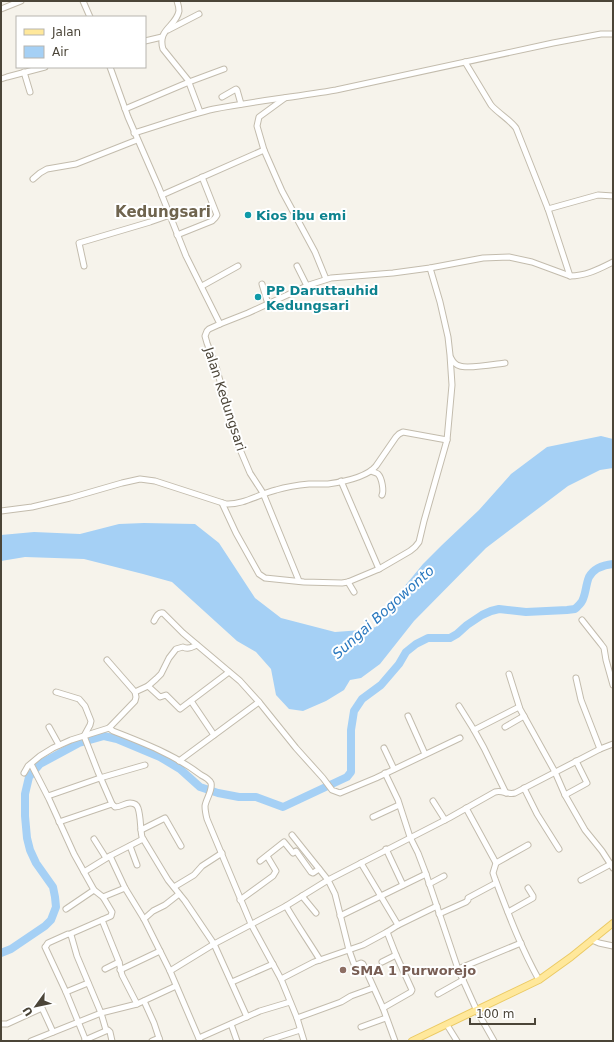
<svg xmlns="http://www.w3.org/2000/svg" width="614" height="1042" viewBox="0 0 614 1042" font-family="'DejaVu Sans',sans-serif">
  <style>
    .water { fill: #a5d0f5 }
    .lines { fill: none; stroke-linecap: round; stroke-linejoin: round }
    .river { stroke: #a5d0f5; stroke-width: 8 }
    .minor-casing { stroke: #c3bcad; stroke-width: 7 }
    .major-casing { stroke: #ebca64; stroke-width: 8 }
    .minor { stroke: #fff; stroke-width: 5 }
    .major { stroke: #ffe89b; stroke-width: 6 }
    .culture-dot { fill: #0f9aa8; stroke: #fff; stroke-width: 1.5 }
    .education-dot { fill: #8d6e63; stroke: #fff; stroke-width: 1.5 }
    .labels { text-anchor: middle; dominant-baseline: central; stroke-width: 4; stroke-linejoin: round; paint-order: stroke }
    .culture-label { font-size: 13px; font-weight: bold; fill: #0d838f; stroke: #fff; text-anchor: start }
    .street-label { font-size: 13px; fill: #4b4538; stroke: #fff }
    .education-label { font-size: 13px; font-weight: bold; fill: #785e54; stroke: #fff; text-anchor: start }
    .water-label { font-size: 14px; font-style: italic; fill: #2978bf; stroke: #fff }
    .quarter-label { font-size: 15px; font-weight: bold; fill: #6f644e; stroke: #fff }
  </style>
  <rect width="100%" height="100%" fill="#f6f3eb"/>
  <path class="water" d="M601,436L613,439V468L600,470L568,486L486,548L414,621L380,664L361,678L350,680L344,690L326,701L303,711L289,709L276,695L271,669L256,652L237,641L172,582L143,574L84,559L25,557L1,561V535L34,532L80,534L119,524L144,523L195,524L219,543L255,598L281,618L335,632L362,630L376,627L394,599L423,564L442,545L479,510L511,474L547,447Z"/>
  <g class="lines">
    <path class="river" d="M1,953L11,949L45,926L51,920L56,907L55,897L53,887L36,863L30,850L27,838L25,816V794L29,777L40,764L79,743L104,736L117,739L160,757L180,769L200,787L218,793L239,797H256L283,807L347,777L351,772V730L354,711L362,699L381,685L399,664L406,652L416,644L428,638H450L457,634L467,625L482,615L491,611L499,609L526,612L567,610L575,609C578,606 582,603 583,599C586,592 586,584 589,577C594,568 603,565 613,564"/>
    <defs>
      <g id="minor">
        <path d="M83,1L90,17"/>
        <path d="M177,1C178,4 179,8 179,11C176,27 157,29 163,49L188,80L200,112"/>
        <path d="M1,9L21,1"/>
        <path d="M168,30L199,14"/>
        <path d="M145,41L162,37"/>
        <path d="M465,62L491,105C498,113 509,119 516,128L548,209L570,276"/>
        <path d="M110,67L128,117L159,188L186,256L220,324L209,329L207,331L205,336L207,343L217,370L236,440L250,473L263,493L299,581"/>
        <path d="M24,72L30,92"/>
        <path d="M1,79L7,77L45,67"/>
        <path d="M222,97L236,89L237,90L241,104"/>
        <path d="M285,98L259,117L257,126L264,150L282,191L315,252L326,279"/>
        <path d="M125,109L189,82L224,69"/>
        <path d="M134,133C161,125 187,115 214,109C255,101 296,97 336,90L553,43L601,34H613"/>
        <path d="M33,179L40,173L47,169L76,164L137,140"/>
        <path d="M162,195L264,150"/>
        <path d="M548,209L598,195L613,196"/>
        <path d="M177,235L212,221L215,218L217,215L202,177"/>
        <path d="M84,266L79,243L150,222L170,215"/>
        <path d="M297,266L307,286"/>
        <path d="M262,284L268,304"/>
        <path d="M202,286L238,266"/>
        <path d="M220,324L248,313L309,285L331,278L393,273L430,268L483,258L509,257L532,262L570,276C586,276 599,269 613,262"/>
        <path d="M451,358C453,362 455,365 460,366C468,369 496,364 505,363"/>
        <path d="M371,471C373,472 377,473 378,474C382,478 384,491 382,495"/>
        <path d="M341,481L379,569"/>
        <path d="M222,503L236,533L259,574L265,578L304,582L342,583L348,582L379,569L410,551L415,547L419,542L424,521L447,440"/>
        <path d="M1,511L32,507L70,498L122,483L140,479L155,481L226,504C243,505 259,494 276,490C286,487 298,485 309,484C315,484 321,484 328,484C342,482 367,477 376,466L396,437L399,434L403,432L447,440L452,385L450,355L448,337L440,302L430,268"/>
        <path d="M348,582L354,592"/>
        <path d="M582,620L601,644L604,648L606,660L613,685"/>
        <path d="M154,621C156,617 158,612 163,613L183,633L240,681L259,702L296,748L323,778L332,790L340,793L376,778L460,738"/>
        <path d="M509,674L520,709L555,772L565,795L585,830L602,851L613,868"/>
        <path d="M576,678L581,700L600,749"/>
        <path d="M148,686L156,679L161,674L169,658L176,649L183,647C188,650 192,647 197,645"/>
        <path d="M56,692L79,699L85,706L91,721L90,725L84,736L98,772L112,804L115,807C121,807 125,803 130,803C134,803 137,805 138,808C141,817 140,828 142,837L168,880L185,901L214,944L247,1017"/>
        <path d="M135,692L148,686L160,697L166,695L180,709L229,672"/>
        <path d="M191,701L214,735"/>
        <path d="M459,706L474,730L484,748L506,793"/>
        <path d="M408,716L425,754"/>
        <path d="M49,727L59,745"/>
        <path d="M505,727L524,716"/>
        <path d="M109,728L113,731C144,743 175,755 201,775C205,777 209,779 211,783C213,790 206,799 205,806C205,811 206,815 207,819L251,924L281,979L297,1018L304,1041"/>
        <path d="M474,730L519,707"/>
        <path d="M384,748L394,769"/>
        <path d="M179,761L259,702"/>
        <path d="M31,764L49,799L74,854L94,890L103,897L112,912L111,916L102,920L119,962L122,975L137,1004"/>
        <path d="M24,773L28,766L40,756L53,748L71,740L109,728L135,701L136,697L135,692L107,660"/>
        <path d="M385,773L398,800L410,837L418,853L426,874L458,969L477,1011L494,1041"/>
        <path d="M524,788L537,814L559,849"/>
        <path d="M565,795L587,783L576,761"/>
        <path d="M48,796L100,778L145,765"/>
        <path d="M433,801L445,820"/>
        <path d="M466,808L496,863L493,873L495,879C508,913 521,948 539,980"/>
        <path d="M373,817L399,805"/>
        <path d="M59,822L112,804"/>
        <path d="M141,830L165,818L181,846"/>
        <path d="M292,835L328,880L335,894L349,950L354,964L356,965L361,963L363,964L383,1008L395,1041"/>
        <path d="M94,839L106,858"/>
        <path d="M130,846L137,865"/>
        <path d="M386,849L403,885"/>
        <path d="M110,856L125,888L144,919L170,971L200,1041"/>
        <path d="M260,861L284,842L293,853L296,851L311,872L313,873L319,869"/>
        <path d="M361,863L398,925L387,932L396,955L412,990L411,992L383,1008"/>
        <path d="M496,863L528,845"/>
        <path d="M84,872L110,856L143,839"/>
        <path d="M581,880L611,864"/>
        <path d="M429,884L444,876"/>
        <path d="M174,887L194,875L202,866L222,853"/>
        <path d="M302,896L316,913"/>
        <path d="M103,897L125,888"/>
        <path d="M240,900L273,876L276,871L267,856"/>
        <path d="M286,906C297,925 309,942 320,960"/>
        <path d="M66,909L94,890"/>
        <path d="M508,912L533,898V896L528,888"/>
        <path d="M439,914L466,902L468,900V898L496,883"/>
        <path d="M340,916L426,874"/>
        <path d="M144,919L153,911L165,905L179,894"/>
        <path d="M398,925L437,906"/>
        <path d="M70,934L102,920"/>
        <path d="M592,940L599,943L613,946"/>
        <path d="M382,962L396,955"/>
        <path d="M105,969L119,962"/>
        <path d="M458,969L521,943"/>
        <path d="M120,970L160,951"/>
        <path d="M170,971L214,944L286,906L328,880L449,818L495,792C503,790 507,795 515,793L600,749L613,744"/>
        <path d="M281,979L314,962L363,945L387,932"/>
        <path d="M232,982L273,964"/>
        <path d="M66,992L88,983"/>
        <path d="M438,994L463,980"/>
        <path d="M144,1001L154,1023L160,1041"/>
        <path d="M297,1018L341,1002L351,996L373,988"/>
        <path d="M1,1024H7L42,1008L53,1032"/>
        <path d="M231,1024L237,1041"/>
        <path d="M447,1025L457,1041"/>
        <path d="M361,1027L386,1018"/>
        <path d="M199,1038L260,1011L290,1002"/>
        <path d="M85,1040L108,1030L110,1032L112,1041"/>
        <path d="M31,1041L101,1013L137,1004L176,986"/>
        <path d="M86,1041L66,992L45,947L46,946L48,943L68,934L71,935L77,956L101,1013L106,1030"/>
        <path d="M152,1041L159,1038"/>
        <path d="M266,1041L300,1030"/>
      </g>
      <path id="major" d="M412,1041L539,980L571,957L613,923"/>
    </defs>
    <use href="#minor" class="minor-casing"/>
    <use href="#major" class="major-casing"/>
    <use href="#minor" class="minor"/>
    <use href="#major" class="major"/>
  </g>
  <g class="culture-dot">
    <circle cx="248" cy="215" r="4"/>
    <circle cx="258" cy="297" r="4"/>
  </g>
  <circle class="education-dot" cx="343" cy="970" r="4"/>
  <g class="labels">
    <g class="culture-label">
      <text x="256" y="215">Kios ibu emi</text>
      <text x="266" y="290">PP Daruttauhid<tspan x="266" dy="15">Kedungsari</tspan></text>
    </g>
    <g class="street-label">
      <text transform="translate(225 399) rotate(72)">Jalan Kedungsari</text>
    </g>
    <g class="education-label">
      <text x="351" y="970">SMA 1 Purworejo</text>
    </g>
    <g class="water-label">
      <text transform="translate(383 612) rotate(-42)">Sungai Bogowonto</text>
    </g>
    <g class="quarter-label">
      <text x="163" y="212">Kedungsari</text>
    </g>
  </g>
  <rect width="614" height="1042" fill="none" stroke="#4b4538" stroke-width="4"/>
  <rect x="16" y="16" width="130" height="52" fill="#ffffff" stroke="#b7b5af"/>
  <rect x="24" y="29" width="20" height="6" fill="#ffe89b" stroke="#b7b5af"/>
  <text x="52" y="36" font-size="12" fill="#4b4538">Jalan</text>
  <rect x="24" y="46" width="20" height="12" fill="#a5d0f5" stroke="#b7b5af"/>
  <text x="52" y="56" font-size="12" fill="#4b4538">Air</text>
  <g transform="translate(36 1006) rotate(237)" stroke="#ffffff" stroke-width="3" paint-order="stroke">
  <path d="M0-3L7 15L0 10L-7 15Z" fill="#4b4538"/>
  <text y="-6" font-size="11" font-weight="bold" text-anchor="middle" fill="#4b4538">U</text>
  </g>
  <path d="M470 1018v6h65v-6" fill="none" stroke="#4b4538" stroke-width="2"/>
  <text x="476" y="1018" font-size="12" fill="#4b4538" stroke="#ffffff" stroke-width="3" paint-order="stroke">100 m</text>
</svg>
